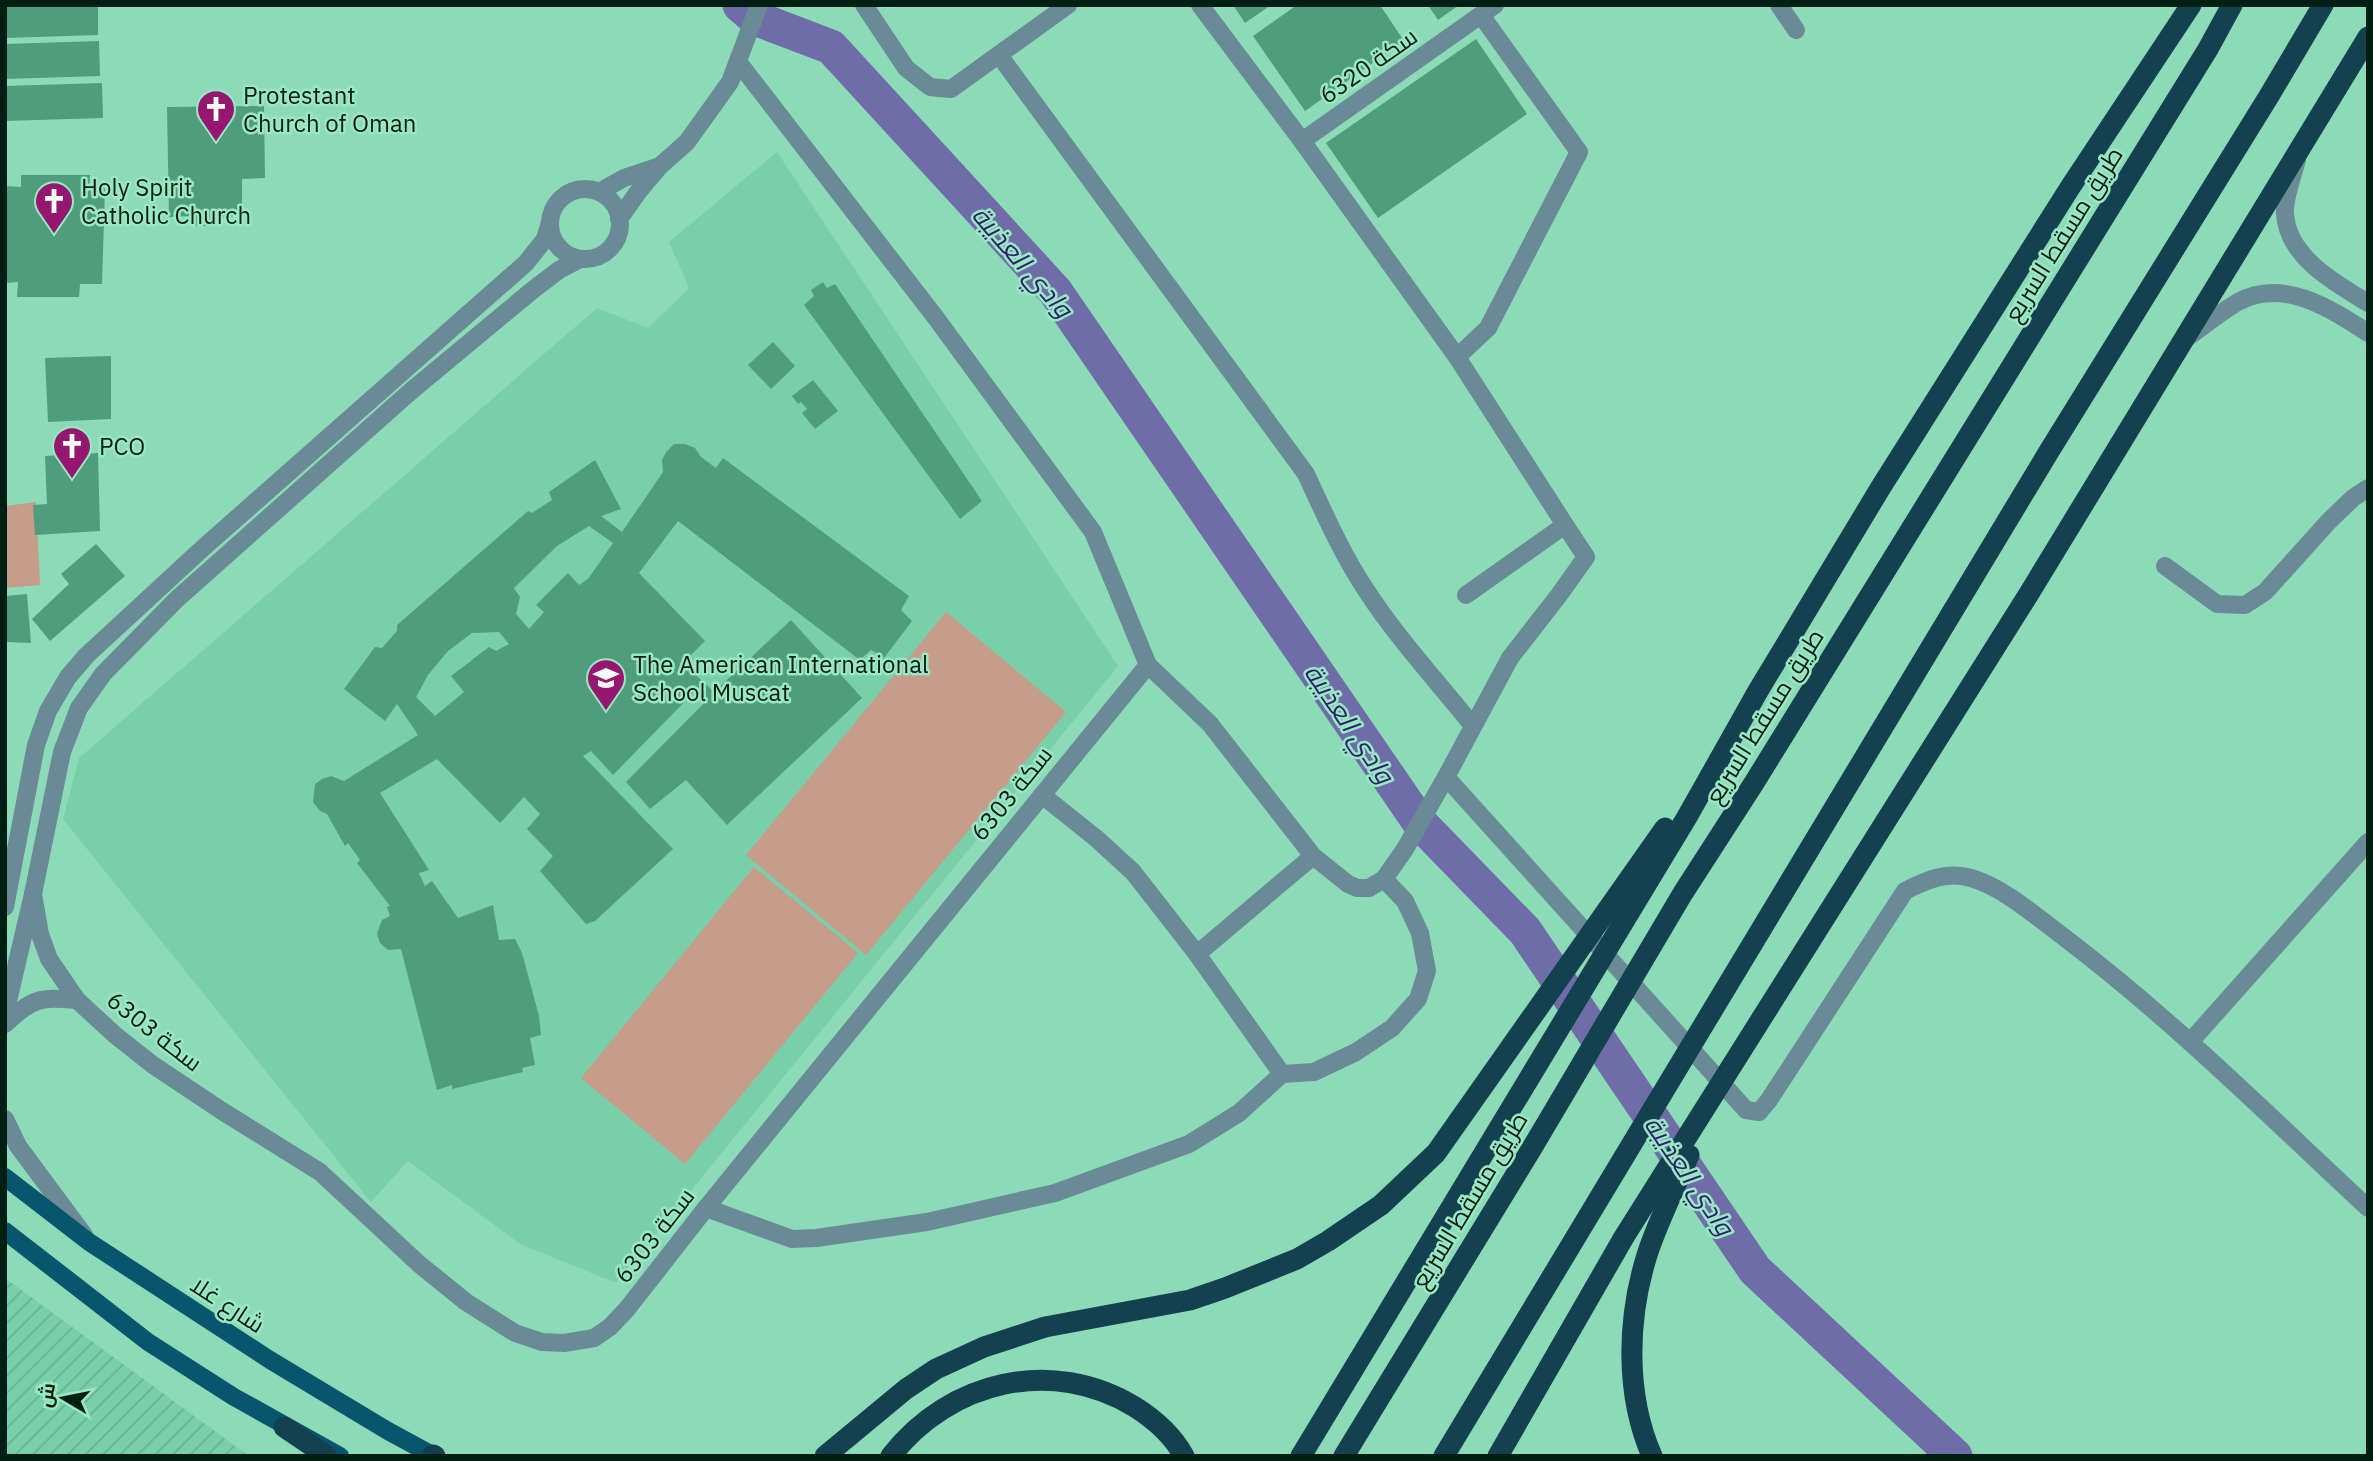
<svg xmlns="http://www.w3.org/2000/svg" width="2373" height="1461" viewBox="0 0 2373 1461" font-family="'IBM Plex Sans',Cairo,sans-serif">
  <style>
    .built { fill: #7acfab }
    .industrial { fill: url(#industrial-furrows) }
    .pitch { fill: #c69c8a }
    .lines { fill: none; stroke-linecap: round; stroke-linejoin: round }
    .river { stroke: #6f6da8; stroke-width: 35 }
    .building { fill: #509d7d; fill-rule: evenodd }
    .minor { stroke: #6a8a97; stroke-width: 18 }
    .tertiary { stroke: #6a8a97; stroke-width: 18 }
    .primary { stroke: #08566d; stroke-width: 18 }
    .motorway { stroke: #144150; stroke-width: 21 }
    .labels { text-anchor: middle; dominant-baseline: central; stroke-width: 5; stroke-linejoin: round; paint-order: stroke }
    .street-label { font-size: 24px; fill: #001f13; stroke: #9ae7c5 }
    .poi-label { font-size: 24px; fill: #001f13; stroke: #9ae7c5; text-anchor: start }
    .water-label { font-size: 26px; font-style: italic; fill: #2c1f68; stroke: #9ae7c5 }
  </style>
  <defs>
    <pattern id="industrial-furrows" width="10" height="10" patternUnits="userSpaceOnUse" patternTransform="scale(1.75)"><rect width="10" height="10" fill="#7acfab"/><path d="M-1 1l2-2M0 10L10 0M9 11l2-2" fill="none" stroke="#68b192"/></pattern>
  </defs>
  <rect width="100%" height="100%" fill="#8ddab8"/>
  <path class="built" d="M777,152L1118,666L616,1283L520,1244L408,1161L371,1202L63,819L79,758L597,308L648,328L689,288L669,242Z"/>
  <path class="industrial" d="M5,1278L249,1456H5Z"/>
  <g class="pitch">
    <path d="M36,502L40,585L5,588V506Z"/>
    <path d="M946,612L1066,712L866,955L746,855Z"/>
    <path d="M754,867L858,953L685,1164L581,1078Z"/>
  </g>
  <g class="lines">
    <path class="river" d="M740,5L755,18L831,47L1055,291L1420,823L1525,931L1755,1270L1955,1456"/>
  </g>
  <g class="building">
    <path d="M5,5H98V35L5,38Z"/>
    <path d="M1233,5H1271L1245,23Z"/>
    <path d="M1297,5H1380L1404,41L1305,111L1253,36Z"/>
    <path d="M1428,5H1459L1438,20Z"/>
    <path d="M1476,39L1527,114L1378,218L1326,143Z"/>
    <path d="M99,41L100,76L5,79V44Z"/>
    <path d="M102,83L103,118L5,121V86Z"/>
    <path d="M264,106L265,178L242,179V216L217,217L211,226H195L192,216L169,217L167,107Z"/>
    <path d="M21,175H90L89,187L105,188L102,284H80L79,297H17L18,282L5,283V186L21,187Z"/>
    <path d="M823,282L827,288L835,284L982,501L960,519L804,305L814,296L811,290Z"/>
    <path d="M773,342L795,366L771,389L748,365Z"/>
    <path d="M111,356V419L48,422L45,358Z"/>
    <path d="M813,380L838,411L815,429L802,413L807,409L801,402L798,404L792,396Z"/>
    <path d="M674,444H685L695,448L701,457L716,468L723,458L909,596L901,610L912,621L884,658L871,650L860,660L678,521L639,573L705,641L683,663L714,692L791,620L862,698L727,825L686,780L650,809L626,782L708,699L698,688L613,775L591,751L583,756L673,849L595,921L586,924L540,871L553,856L527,829L540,814L524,797L500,823L437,759L380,793L429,870L419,873L425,886L432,881L458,918L493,905L499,940L515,939L522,953L539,1016L541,1035L530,1038L535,1065L522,1068L523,1072L452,1089V1085L437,1090L401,949L388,950L380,943L377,934L382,920L390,916L387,907L390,906L357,863L360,860L348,843L345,846L327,814L320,811L313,802L315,784L322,779L331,776L344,781L418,735L397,704L385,721L344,689L375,647L382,648L397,631V625L528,511L532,513L552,500L549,492L595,460L621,509L601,516L622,532L663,472L662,460L666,452ZM589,526L613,543L588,579L579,585L568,573L536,605L544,612L529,629L516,614L520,597L514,588L557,546ZM499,632L509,644L496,651L489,647L451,676L464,692L435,716L416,697L428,675L448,651L472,633Z"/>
    <path d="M98,453L100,531L35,535L33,505L47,504L45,456Z"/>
    <path d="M96,544L125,576L50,641L32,619L69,584L61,574Z"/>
    <path d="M27,594L31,643L5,642V596Z"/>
  </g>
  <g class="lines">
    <g class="minor">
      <path d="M864,5L906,68L930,87L951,89L1068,5"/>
      <path d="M1200,5L1302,141L1457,357L1565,525L1466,595"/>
      <path d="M1779,5L1796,30"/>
      <path d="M999,55L1306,474C1324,513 1342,554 1366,590C1397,638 1437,681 1473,726"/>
      <path d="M739,63L936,318L1093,532L1148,665"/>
      <path d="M1302,141L1495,5"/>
      <path d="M2297,160C2293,175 2284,199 2285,213C2287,257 2335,283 2368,303"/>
      <path d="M599,192L624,178L660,166"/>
      <path d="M619,219L638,192L660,166L687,142L730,82L759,5"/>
      <path d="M2185,339C2201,328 2222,311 2238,302C2283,277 2331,309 2368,333"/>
      <path d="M1457,357L1488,328L1579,152L1481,15"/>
      <path d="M2165,566L2217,604L2245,605L2265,592L2329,521L2353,498L2368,488"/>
      <path d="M1446,777L1510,658L1559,595L1586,557L1565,525"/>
      <path d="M1197,954L1313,856"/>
      <path d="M2190,1042L2368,842"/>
      <path d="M1282,1074L1314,1072L1356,1052L1392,1028L1418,999L1427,971L1420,933L1405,901L1384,879"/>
      <path d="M706,1208L792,1239L816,1238L927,1222L1055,1193L1189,1144L1239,1113L1282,1074L1197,954L1133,872L1097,839L1042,795"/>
    </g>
    <g class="tertiary">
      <circle cx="585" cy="224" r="35"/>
      <path d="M33,894L40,934L49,959L77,1000L115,1035L153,1065L222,1111L320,1172L419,1264L466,1302L515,1333L542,1342L564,1343L594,1338L610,1327L627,1309L706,1208L1148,665L1210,724L1313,856L1348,884L1357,888H1369L1384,879L1405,849L1446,777L1746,1110L1759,1112L1769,1100L1905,891C1926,880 1947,871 1971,878C2003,887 2038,918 2065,938C2173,1020 2269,1116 2368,1208"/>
      <path d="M5,907L36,745L48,711L68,677L87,655L203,548L526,263L545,239L550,222"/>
      <path d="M5,1014L33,894L62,752L79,708L103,674L177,599L411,391L534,289L559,270L580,259"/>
      <path d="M5,1024C34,998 38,997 77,1000"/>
      <path d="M5,1119L18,1146L84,1235"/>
    </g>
    <g class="primary">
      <path d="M5,1177L89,1242L270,1360L388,1431L434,1456"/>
      <path d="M5,1231L148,1342L234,1397L340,1456"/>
    </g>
    <g class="motorway">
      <path d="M284,1427L327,1456"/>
      <path d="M433,1455L435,1456"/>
      <path d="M825,1456L906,1389L936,1369L984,1347L1045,1327L1190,1300L1225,1288L1297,1259L1328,1241L1381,1205L1436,1153L1665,828"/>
      <path d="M891,1456C949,1381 1052,1356 1135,1407C1154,1419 1173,1436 1184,1456"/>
      <path d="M1301,1456L1687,817L1758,691L1881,487L2071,186L2191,5"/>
      <path d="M1344,1456L1532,1148L1683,893L1754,783L2208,49L2232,5"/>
      <path d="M1444,1456L2048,453L2269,96L2323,5"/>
      <path d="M1498,1456L1624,1237L2030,592L2368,37"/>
      <path d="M1652,1456C1625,1394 1627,1319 1647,1255C1658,1221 1675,1188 1689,1155"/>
    </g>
  </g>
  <defs>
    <symbol id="church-pin" viewBox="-11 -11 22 30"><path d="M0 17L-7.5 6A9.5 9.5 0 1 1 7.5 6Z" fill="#96176f" stroke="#9ae7c5"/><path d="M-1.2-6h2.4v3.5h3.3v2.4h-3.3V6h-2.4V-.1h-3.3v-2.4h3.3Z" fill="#fff"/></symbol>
    <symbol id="school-pin" viewBox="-11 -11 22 30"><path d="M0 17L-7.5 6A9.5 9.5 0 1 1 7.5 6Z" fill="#96176f" stroke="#9ae7c5"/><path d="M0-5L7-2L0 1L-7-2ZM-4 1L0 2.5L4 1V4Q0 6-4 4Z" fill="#fff"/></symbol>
  </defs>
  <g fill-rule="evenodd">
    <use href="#church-pin" x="194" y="87" width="44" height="60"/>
    <use href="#church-pin" x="32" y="179" width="44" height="60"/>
    <use href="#church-pin" x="50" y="424" width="44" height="60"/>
    <use href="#school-pin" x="584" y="656" width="44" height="60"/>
  </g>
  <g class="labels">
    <g class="street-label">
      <text transform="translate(1368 65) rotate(-35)">سكة 6320</text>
      <text transform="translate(2063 234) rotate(-58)">طريق مسقط السريع</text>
      <text transform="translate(1764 716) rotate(-58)">طريق مسقط السريع</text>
      <text transform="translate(1011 793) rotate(-51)">سكة 6303</text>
      <text transform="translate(155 1031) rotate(38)">سكة 6303</text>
      <text transform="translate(1469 1200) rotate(-59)">طريق مسقط السريع</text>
      <text transform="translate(654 1235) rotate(-52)">سكة 6303</text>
      <text transform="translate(228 1304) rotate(33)">شارع غلا</text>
    </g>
    <g class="poi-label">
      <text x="243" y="95">Protestant<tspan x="243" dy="28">Church of Oman</tspan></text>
      <text x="81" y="187">Holy Spirit<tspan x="81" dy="28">Catholic Church</tspan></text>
      <text x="99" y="446">PCO</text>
      <text x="633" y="664">The American International<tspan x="633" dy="28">School Muscat</tspan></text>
    </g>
    <g class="water-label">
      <text transform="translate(1023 261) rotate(49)">وادي العذيبة</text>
      <text transform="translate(1350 723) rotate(56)">وادي العذيبة</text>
      <text transform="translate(1690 1175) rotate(56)">وادي العذيبة</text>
    </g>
  </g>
  <rect width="2373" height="1461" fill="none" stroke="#001f13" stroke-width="14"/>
  <g transform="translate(63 1398) rotate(280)" stroke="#9ae7c5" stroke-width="5" paint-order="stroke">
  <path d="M0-5L12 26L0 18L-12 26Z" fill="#001f13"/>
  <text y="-10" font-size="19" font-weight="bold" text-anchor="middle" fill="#001f13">ش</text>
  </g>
</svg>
